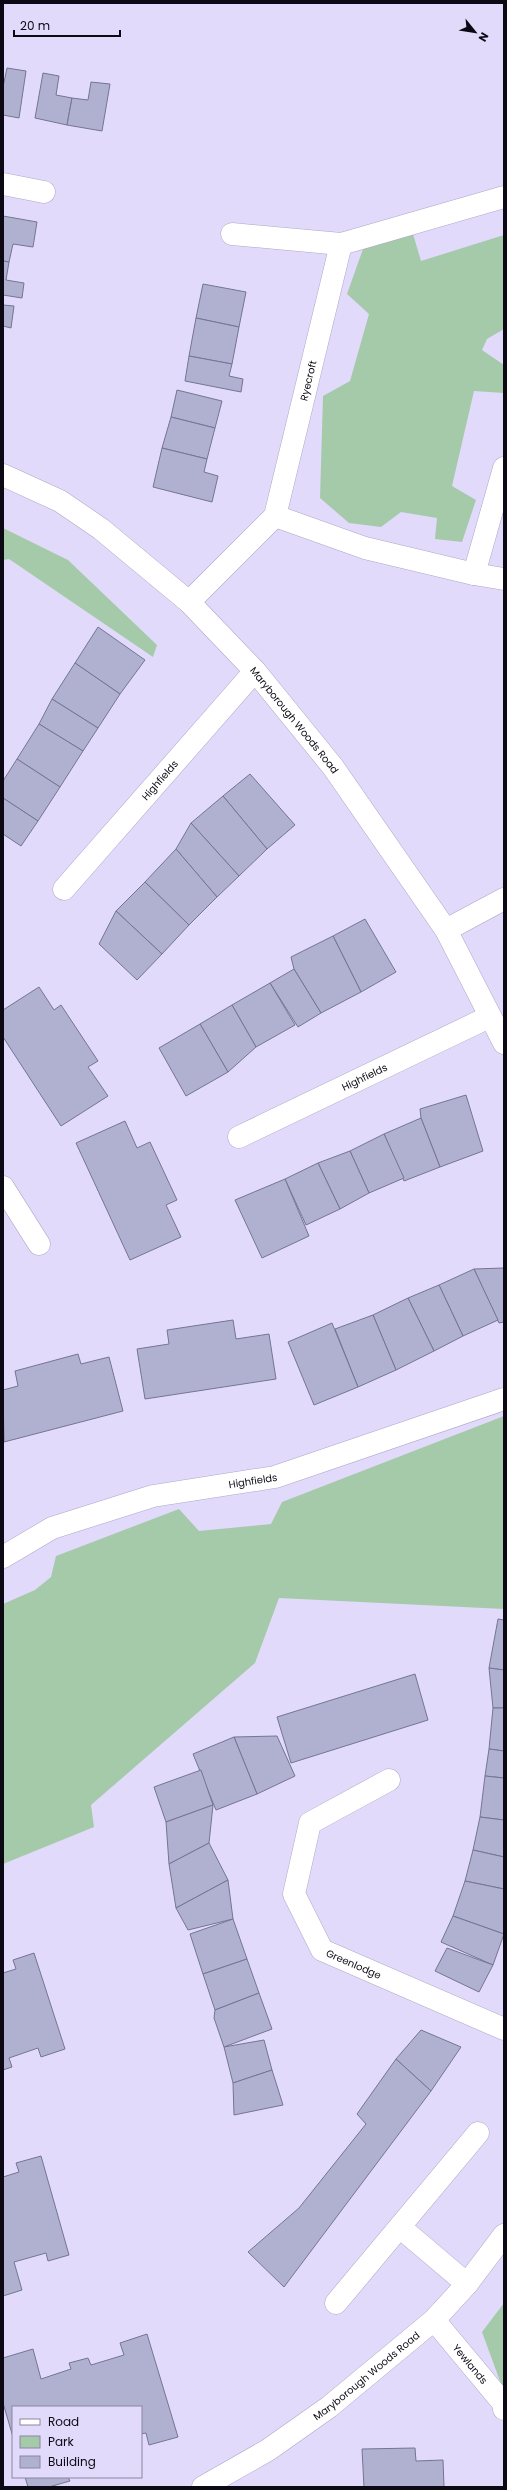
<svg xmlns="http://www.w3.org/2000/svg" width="507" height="2490" viewBox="0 0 507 2490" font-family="Poppins,sans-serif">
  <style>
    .green { fill: #a5caaa }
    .building { fill: #b0b1d1; stroke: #747593 }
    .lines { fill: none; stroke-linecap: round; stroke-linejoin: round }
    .minor-casing { stroke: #aea7c6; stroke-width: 23 }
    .minor { stroke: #fff; stroke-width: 22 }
    .labels { text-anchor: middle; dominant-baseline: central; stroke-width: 4; stroke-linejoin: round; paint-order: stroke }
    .street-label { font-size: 10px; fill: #0c0914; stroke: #e2dafb }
  </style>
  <rect width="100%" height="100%" fill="#e2dafb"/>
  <g class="green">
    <path d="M413,234L421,261L504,235V329L487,339L482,350L504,365V393L474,391L452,486L476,500L462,542L435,539L437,518L401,512L381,527L349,523L320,498L323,396L350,381L369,314L347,294L363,249Z"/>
    <path d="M3,528L68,560L157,645L153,657L9,559L3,560Z"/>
    <path d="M504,1416V1609L279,1598L255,1663L91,1805L94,1827L3,1864V1604L35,1590L51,1577L56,1556L179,1509L199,1531L271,1524L282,1502Z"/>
    <path d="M504,2303V2392L482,2332Z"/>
  </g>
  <g class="building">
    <path d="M7,68L26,71L19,118L3,115V87Z"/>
    <path d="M43,73L59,76L56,95L72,98L67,125L35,118Z"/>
    <path d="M91,82L110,84L102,131L67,125L72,98L88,100Z"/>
    <path d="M3,216L37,222L33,247L13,244L9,262L3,261Z"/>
    <path d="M3,261L9,262L6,280L24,283L22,298L3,295Z"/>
    <path d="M203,284L246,292L239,327L196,318Z"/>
    <path d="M3,305L14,306L11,328L3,326Z"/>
    <path d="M196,318L239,327L232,364L189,356Z"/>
    <path d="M189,356L232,364L229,376L243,379L241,392L185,381Z"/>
    <path d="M177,390L222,401L215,428L171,417Z"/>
    <path d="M171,417L215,428L207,459L162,448Z"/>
    <path d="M162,448L207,459L204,472L218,476L212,502L153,487Z"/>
    <path d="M98,627L145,660L120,694L75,663Z"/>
    <path d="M75,663L120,694L98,728L52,699Z"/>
    <path d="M52,699L98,728L83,751L39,724Z"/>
    <path d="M39,724L83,751L60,787L17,759Z"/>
    <path d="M17,759L60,787L38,821L3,798V781Z"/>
    <path d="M250,774L295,825L267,849L223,796Z"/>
    <path d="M223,796L267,849L239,876L191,823Z"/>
    <path d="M3,798L38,821L21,846L3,834Z"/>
    <path d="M191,823L239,876L217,897L176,849Z"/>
    <path d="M176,849L217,897L189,925L145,882Z"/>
    <path d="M145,882L189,925L162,954L116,911Z"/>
    <path d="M116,911L162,954L137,980L99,944Z"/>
    <path d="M365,919L396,972L361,992L333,936Z"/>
    <path d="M333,936L361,992L321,1013L294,969L291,957Z"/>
    <path d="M294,969L321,1013L298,1027L270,983Z"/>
    <path d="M270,983L295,1025L256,1047L232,1005Z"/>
    <path d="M39,987L54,1010L61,1005L98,1061L88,1067L108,1096L61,1126L3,1037V1010Z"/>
    <path d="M232,1005L256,1047L228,1072L200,1024Z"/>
    <path d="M200,1024L228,1072L186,1096L159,1048Z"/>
    <path d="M466,1095L483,1151L440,1167L421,1118L420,1109Z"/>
    <path d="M421,1118L440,1167L404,1181L384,1134Z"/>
    <path d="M125,1121L137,1148L150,1142L177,1200L166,1205L181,1237L130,1260L76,1143Z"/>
    <path d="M384,1134L404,1178L369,1193L350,1151Z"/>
    <path d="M350,1151L369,1193L340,1209L318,1163Z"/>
    <path d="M318,1163L340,1209L306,1225L285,1179Z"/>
    <path d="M285,1179L309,1236L262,1258L235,1200Z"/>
    <path d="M504,1268V1322L499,1323L474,1269Z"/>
    <path d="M474,1269L498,1320L463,1336L439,1285Z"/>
    <path d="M439,1285L463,1336L434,1351L408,1298Z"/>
    <path d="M408,1298L434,1351L396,1370L373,1315Z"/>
    <path d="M373,1315L396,1370L358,1387L335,1329Z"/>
    <path d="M233,1320L236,1339L269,1334L276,1379L145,1399L137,1349L169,1344L167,1330Z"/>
    <path d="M332,1323L358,1387L314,1405L288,1342Z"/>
    <path d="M78,1354L81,1364L109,1357L123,1411L4,1442L3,1390L18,1386L15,1371Z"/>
    <path d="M498,1619L504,1620V1670L489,1668Z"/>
    <path d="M489,1668L504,1670V1708H493Z"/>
    <path d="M415,1674L428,1720L291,1763L277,1717Z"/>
    <path d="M493,1708H504V1751L489,1749Z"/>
    <path d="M277,1736L295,1776L257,1794L234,1737Z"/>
    <path d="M234,1737L257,1794L216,1810L193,1754Z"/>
    <path d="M489,1749L504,1751V1778L485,1776Z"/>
    <path d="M201,1770L213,1805L166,1822L154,1787Z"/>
    <path d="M485,1776L504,1778V1820L480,1817Z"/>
    <path d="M213,1805L209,1843L169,1864L166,1822Z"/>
    <path d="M480,1817L504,1820V1857L473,1850Z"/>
    <path d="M209,1843L228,1880L176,1908L169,1864Z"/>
    <path d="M473,1850L504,1857V1889L465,1881Z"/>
    <path d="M228,1880L233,1919L188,1930L176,1908Z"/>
    <path d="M465,1881L504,1889V1934L453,1916Z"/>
    <path d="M453,1916L504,1934L493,1965L441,1942Z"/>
    <path d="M233,1919L247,1959L203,1974L190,1934Z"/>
    <path d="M447,1948L493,1965L479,1992L435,1971Z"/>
    <path d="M34,1953L65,2049L41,2057L38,2048L9,2058L12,2067L3,2070V1973L16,1969L13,1960Z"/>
    <path d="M247,1959L259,1993L215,2010L203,1974Z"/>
    <path d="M259,1993L272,2029L224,2047L214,2018L215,2010Z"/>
    <path d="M421,2030L461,2047L431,2091L396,2059Z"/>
    <path d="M264,2040L272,2070L233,2083L224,2047Z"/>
    <path d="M396,2059L431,2091L284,2287L248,2252L299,2208L366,2124L357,2114Z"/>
    <path d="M272,2070L283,2105L234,2115L233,2083Z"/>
    <path d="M41,2156L69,2255L48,2261L46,2253L14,2262L22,2290L3,2296V2177L19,2172L16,2163Z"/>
    <path d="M147,2334L178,2437L149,2445L146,2433L141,2434V2407H13V2437L3,2403V2358L33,2349L41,2379L71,2369L69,2363L88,2358L91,2365L124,2355L120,2343Z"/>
    <path d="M415,2448L416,2461L443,2460L444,2487H364L362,2449Z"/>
    <path d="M25,2477H68L70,2481L49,2487H28Z"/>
  </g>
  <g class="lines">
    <defs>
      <g id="minor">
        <path d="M3,184L44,192"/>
        <path d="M232,234L341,244L504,197"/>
        <path id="s1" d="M3,475L60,501L101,529L189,602L255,671L333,767L446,930L504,1043"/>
        <path d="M275,516L365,548L474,574L504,579"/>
        <path d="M474,574L504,468"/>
        <path id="s2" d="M189,602L275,516L341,244"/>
        <path id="s3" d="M64,889L255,671"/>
        <path d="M446,930L504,899"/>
        <path id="s4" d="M239,1137L489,1017"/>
        <path d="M3,1187L39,1244"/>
        <path id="s5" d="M3,1557L52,1528L153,1496L275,1477L504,1399"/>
        <path id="s6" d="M389,1780L310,1823L294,1894L322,1950L504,2029"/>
        <path d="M401,2228L467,2284"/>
        <path d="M336,2303L478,2133"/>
        <path id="s7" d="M434,2320L503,2403L504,2409"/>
        <path id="s8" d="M203,2487L268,2450L329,2407L434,2320L467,2284L504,2235"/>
      </g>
    </defs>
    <use href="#minor" class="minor-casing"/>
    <use href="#minor" class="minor"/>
  </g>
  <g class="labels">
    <g class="street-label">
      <text stroke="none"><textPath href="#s2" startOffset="261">Ryecroft</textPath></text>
      <text stroke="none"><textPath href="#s1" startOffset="385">Maryborough Woods Road</textPath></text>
      <text stroke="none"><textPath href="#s3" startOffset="145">Highfields</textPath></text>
      <text stroke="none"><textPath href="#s4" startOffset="139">Highfields</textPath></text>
      <text stroke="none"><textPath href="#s5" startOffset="264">Highfields</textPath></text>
      <text stroke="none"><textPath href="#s6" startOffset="260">Greenlodge</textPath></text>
      <text stroke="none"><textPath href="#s7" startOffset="57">Yewlands</textPath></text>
      <text stroke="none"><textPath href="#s8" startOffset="198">Maryborough Woods Road</textPath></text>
    </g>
  </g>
  <rect width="507" height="2490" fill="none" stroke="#0c0914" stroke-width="8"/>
  <rect x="12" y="2406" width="130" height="72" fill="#e2dafb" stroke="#8c869f"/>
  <rect x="20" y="2419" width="20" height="6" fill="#ffffff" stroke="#8c869f"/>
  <text x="48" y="2426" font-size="12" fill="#0c0914">Road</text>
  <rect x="20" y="2436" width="20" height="12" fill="#a5caaa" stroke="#8c869f"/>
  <text x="48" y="2446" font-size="12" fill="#0c0914">Park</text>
  <rect x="20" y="2456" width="20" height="12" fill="#b0b1d1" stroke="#8c869f"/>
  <text x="48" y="2466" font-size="12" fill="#0c0914">Building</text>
  <g transform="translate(475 32) rotate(120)" stroke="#e2dafb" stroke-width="3" paint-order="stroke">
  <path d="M0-3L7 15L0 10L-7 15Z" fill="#0c0914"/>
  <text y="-6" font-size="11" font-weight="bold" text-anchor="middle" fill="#0c0914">N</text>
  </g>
  <path d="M14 30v6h106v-6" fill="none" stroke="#0c0914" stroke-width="2"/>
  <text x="20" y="30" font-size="12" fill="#0c0914" stroke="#e2dafb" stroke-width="3" paint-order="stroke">20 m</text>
</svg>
